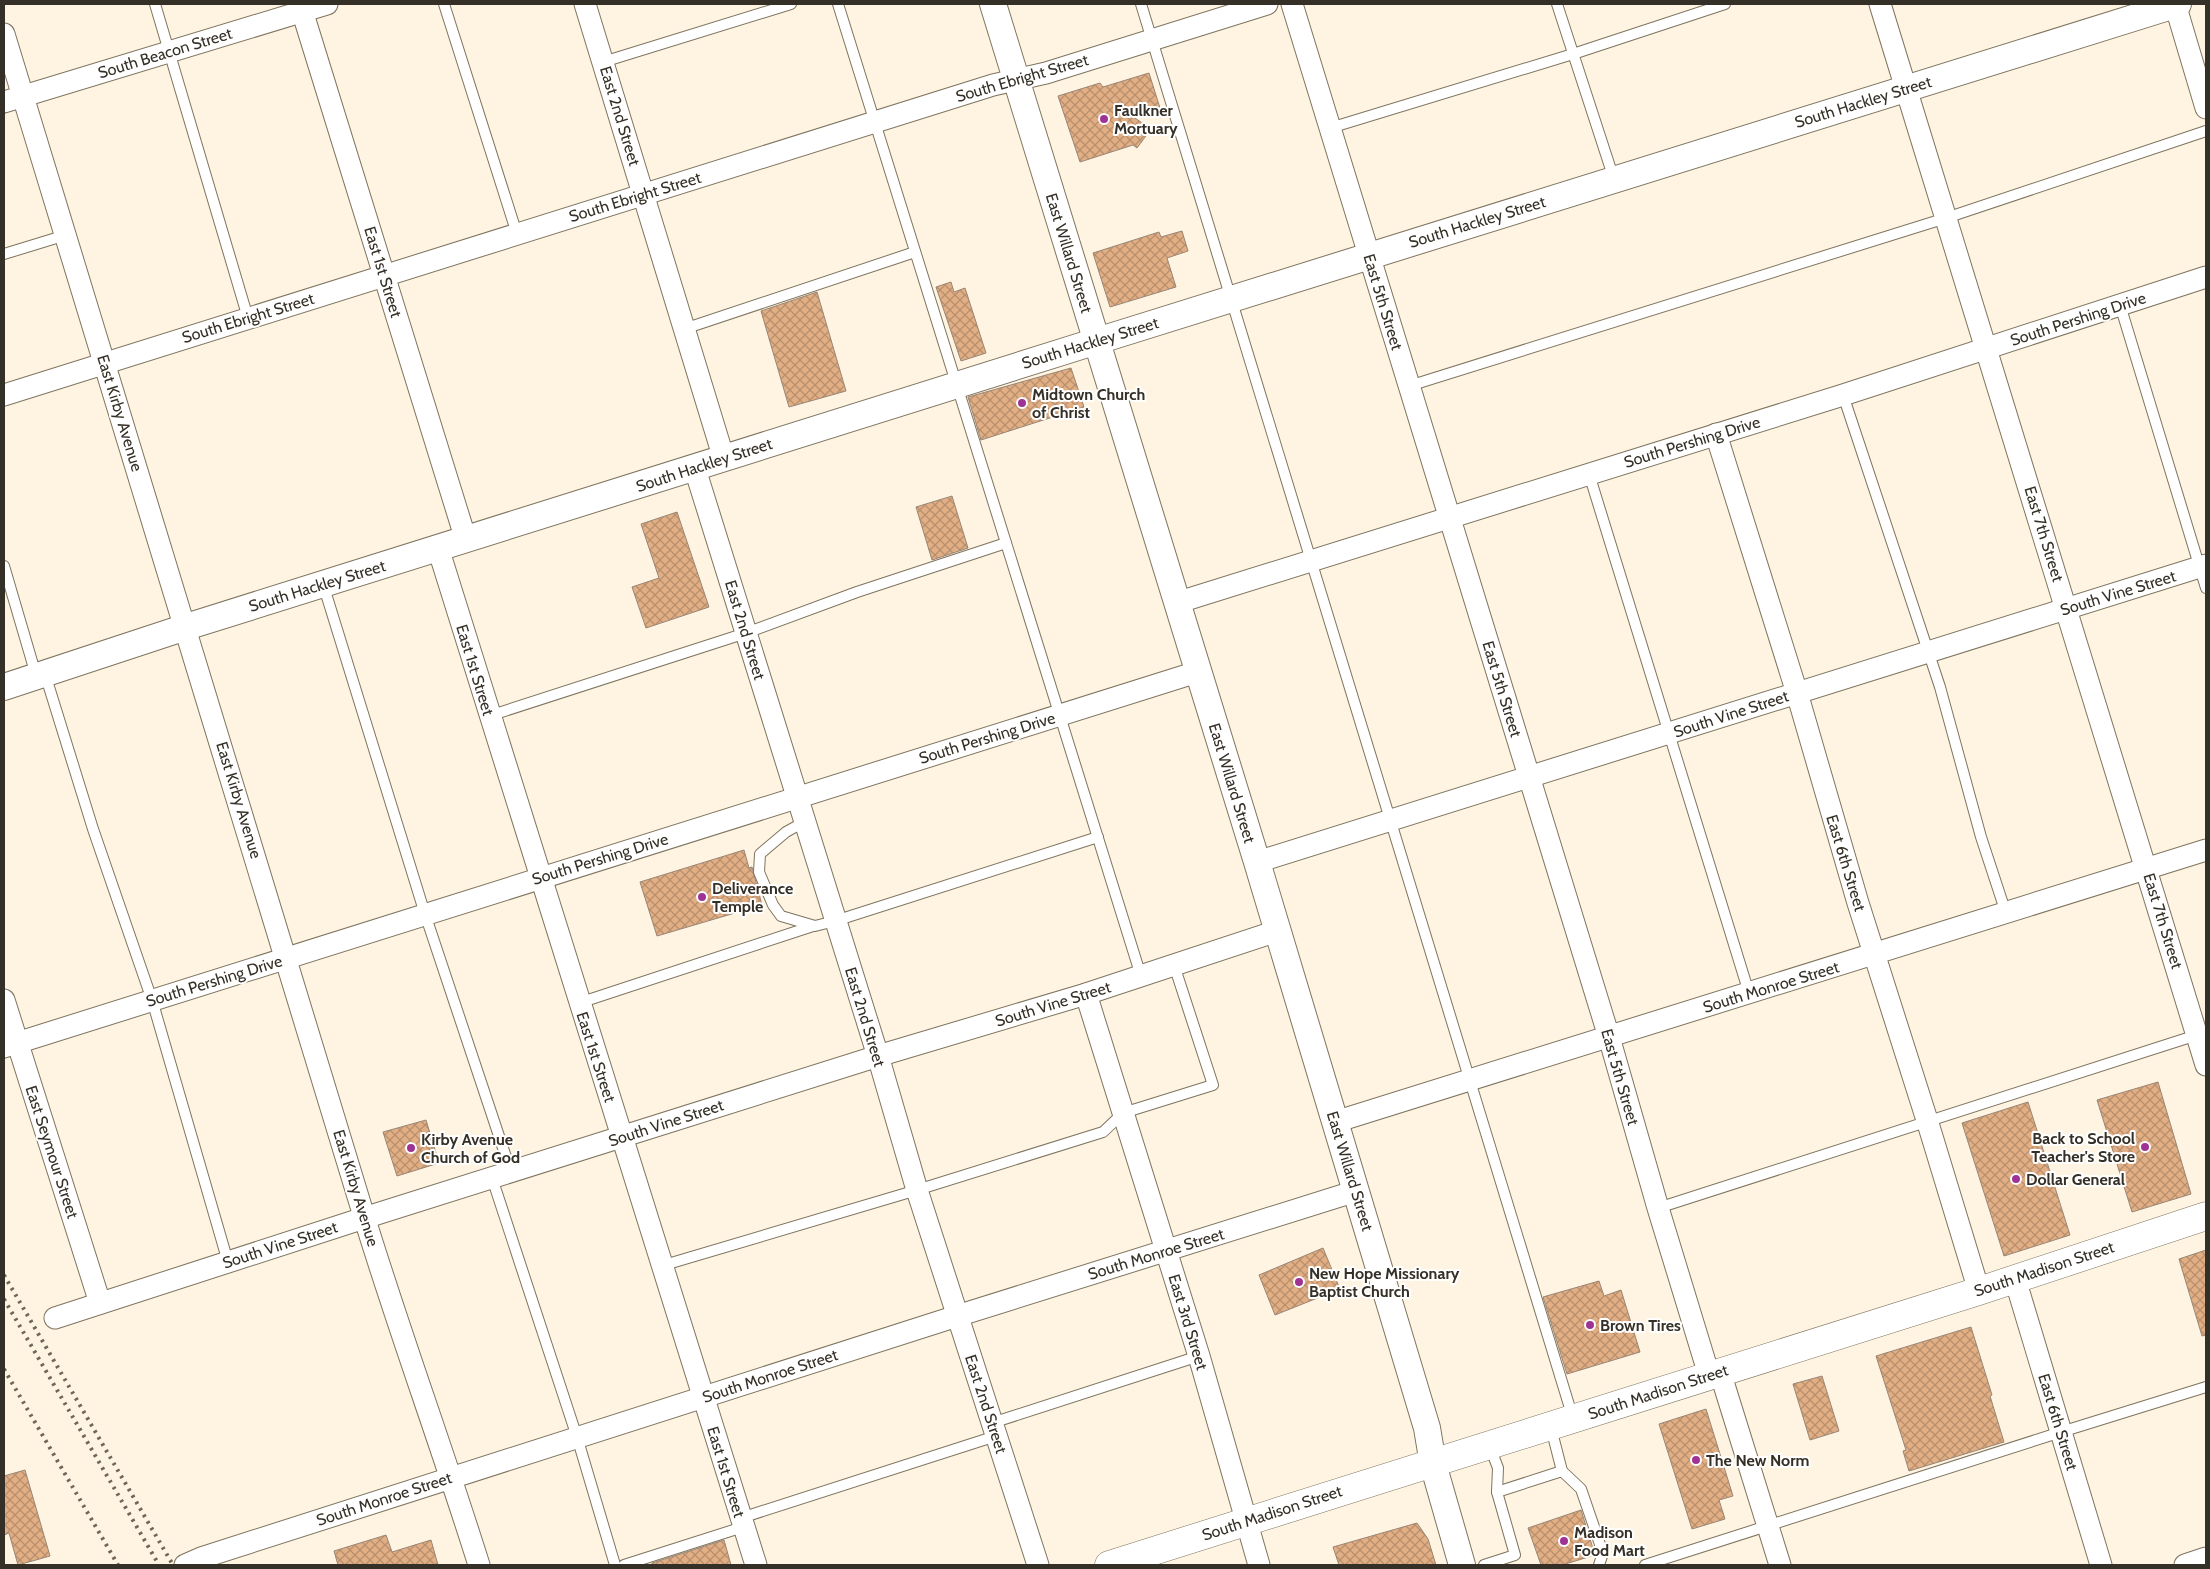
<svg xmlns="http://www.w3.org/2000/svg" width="2210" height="1569" viewBox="0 0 2210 1569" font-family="Cabin,sans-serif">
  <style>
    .building { fill: url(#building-cross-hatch); stroke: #998676 }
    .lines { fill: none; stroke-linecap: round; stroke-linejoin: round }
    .service-casing { stroke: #7e745f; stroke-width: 12 }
    .minor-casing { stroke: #7e745f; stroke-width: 23 }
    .tertiary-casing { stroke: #7e745f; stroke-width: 28 }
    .secondary-casing { stroke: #7e745f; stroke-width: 29 }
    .service { stroke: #fff; stroke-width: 10 }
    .minor { stroke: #fff; stroke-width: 21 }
    .tertiary { stroke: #fff; stroke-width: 26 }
    .secondary { stroke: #fff; stroke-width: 28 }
    .rail { stroke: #6d675b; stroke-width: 4; stroke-dasharray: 2.5 5; stroke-linecap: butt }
    .poi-dot { fill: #9f3394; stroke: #fff; stroke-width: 2 }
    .labels { text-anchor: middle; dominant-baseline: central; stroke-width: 4; stroke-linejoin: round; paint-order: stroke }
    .street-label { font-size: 16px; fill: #353027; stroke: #fff }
    .poi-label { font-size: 16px; font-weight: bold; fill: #353027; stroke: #fff; text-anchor: start }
  </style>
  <defs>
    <pattern id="building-cross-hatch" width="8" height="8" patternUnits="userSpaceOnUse" patternTransform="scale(1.25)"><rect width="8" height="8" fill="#e2af85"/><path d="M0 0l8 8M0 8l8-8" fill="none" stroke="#b88f6d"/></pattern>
  </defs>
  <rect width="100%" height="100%" fill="#fef4e1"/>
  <g class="building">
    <path d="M1149,73L1160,108L1132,116L1151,129L1137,148L1133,145L1080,162L1058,96L1100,83L1103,87Z"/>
    <path d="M1182,231L1188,251L1167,258L1176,287L1110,307L1093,253L1159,232L1161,237Z"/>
    <path d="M951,282L954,292L965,288L986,353L961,361L936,287Z"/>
    <path d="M817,292L846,391L789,407L761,311Z"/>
    <path d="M1071,368L1084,407L981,440L968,397Z"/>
    <path d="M952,496L968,548L932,560L916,507Z"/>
    <path d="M677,512L709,607L646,628L632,587L659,578L641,524Z"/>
    <path d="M744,850L749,868L752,867L762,905L657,936L640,882Z"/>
    <path d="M2158,1082L2191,1194L2132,1212L2097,1100Z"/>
    <path d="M2028,1102L2070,1235L2004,1256L1962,1123Z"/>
    <path d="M426,1120L439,1163L397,1176L383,1132Z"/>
    <path d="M1323,1248L1340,1289L1275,1315L1259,1275Z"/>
    <path d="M2206,1250V1335L2202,1336L2179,1259Z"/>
    <path d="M1599,1281L1604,1296L1621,1290L1640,1352L1567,1374L1543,1297Z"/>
    <path d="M1971,1327L1992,1395L1990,1396L2004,1442L1909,1471L1903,1451L1906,1450L1876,1356Z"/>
    <path d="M1822,1376L1839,1431L1810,1440L1793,1384Z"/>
    <path d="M1706,1409L1733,1496L1719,1500L1725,1519L1692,1529L1659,1424Z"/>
    <path d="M25,1470L50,1556L18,1565L9,1533L4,1535V1476Z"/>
    <path d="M1581,1510L1595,1555L1562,1565H1541L1528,1528Z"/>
    <path d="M1417,1523L1428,1539L1436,1565H1339L1333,1547Z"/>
    <path d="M386,1535L392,1552L431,1540L438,1565H338L334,1551Z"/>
    <path d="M724,1540L731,1565H652V1563Z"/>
  </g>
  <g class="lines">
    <defs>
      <g id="service">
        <path d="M155,4L248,318"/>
        <path d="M444,4L517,234"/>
        <path d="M838,4L1141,976"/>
        <path d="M1141,4L1573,1418"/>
        <path d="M1557,4L1614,179"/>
        <path d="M603,62L791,4"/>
        <path d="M1330,128L1573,54L1725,4"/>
        <path d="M4,254L66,235"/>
        <path d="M2120,305L2206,588"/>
        <path d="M684,329L915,252"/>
        <path d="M1409,386L1946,218L2206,131"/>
        <path d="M1843,395L1940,687L1981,837L2006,913"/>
        <path d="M1589,474L1749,993"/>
        <path d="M4,566L36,675"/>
        <path d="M323,584L425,914L511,1172"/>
        <path d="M45,674L93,829L152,1000L228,1262"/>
        <path d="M489,716L746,633L857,592L1006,543"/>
        <path d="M804,822L786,832L760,854L759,872L773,905L781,916L815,926L835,921L1098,837"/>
        <path d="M579,1003L813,926"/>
        <path d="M492,1178L577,1437L615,1565"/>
        <path d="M1658,1208L2200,1034"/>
        <path d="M661,1266L917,1190L1103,1132L1123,1113L1213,1085L1174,965"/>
        <path d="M992,1423L1199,1356"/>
        <path d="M1490,1447L1498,1468L1497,1492"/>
        <path d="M1562,1471L1581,1489L1603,1553L1599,1565"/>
        <path d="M741,1518L996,1436"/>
        <path d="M624,1565L743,1527"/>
        <path d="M1484,1565L1515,1555L1497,1492L1562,1471L1551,1428"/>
        <path d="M1645,1565L2061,1432L2206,1387"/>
      </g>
      <g id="minor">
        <path d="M300,4L466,540"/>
        <path d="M585,4L724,459"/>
        <path d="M1292,4L1609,1037L1658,1208L1709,1375"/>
        <path d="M1880,4L2206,1065"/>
        <path d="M2175,4L2206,108"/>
        <path d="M4,34C126,426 242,820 363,1213C399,1331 442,1447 479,1565"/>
        <path d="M4,102L327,4"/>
        <path d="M4,395L993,85L1046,73L1267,4"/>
        <path d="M1716,434L1797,693L1858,903L1927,1120L1979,1291"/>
        <path d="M695,469L878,1056L917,1190L1038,1565"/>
        <path d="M438,548L756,1565"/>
        <path d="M1176,603L1843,395L2206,277"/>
        <path d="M1257,862L2206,565"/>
        <path d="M1086,994L1199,1356L1259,1565"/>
        <path d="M4,1000L100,1303"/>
        <path d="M4,1047L1197,672"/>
        <path d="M1335,1122L2206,850"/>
        <path d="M2015,1279L2101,1565"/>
        <path d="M55,1318L364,1218L878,1056L1086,994L1277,931"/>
        <path d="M1720,1372L1780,1565"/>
        <path d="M185,1565L201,1558L957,1316L1356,1191"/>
        <path d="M2185,1565L2206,1558"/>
      </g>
      <g id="tertiary">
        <path d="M993,4L1257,862L1427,1428L1433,1464L1462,1565"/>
        <path d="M4,687L186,627L1097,341L2178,4"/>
      </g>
      <path id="secondary" d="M1109,1565L1979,1291L2206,1216"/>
    </defs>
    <use href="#service" class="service-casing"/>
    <use href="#minor" class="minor-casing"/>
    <use href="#tertiary" class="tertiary-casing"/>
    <use href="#secondary" class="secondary-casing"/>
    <use href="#service" class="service"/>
    <use href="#minor" class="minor"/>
    <use href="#tertiary" class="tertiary"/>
    <use href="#secondary" class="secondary"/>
    <g class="rail">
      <path d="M4,1275L173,1565"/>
      <path d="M4,1299L159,1565"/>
      <path d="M4,1369L118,1565"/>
    </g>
  </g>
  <g class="poi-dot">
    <circle cx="1104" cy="119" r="5"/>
    <circle cx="1022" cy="403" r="5"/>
    <circle cx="702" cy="897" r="5"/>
    <circle cx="2145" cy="1147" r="5"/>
    <circle cx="411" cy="1148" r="5"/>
    <circle cx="2016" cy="1179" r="5"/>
    <circle cx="1299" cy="1282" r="5"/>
    <circle cx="1590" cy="1325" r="5"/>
    <circle cx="1696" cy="1460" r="5"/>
    <circle cx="1564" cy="1541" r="5"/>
  </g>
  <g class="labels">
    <g class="street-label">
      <text transform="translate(165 53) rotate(-17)">South Beacon Street</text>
      <text transform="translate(1022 78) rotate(-16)">South Ebright Street</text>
      <text transform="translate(1863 102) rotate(-17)">South Hackley Street</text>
      <text transform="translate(620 116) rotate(73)">East 2nd Street</text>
      <text transform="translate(635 197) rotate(-17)">South Ebright Street</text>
      <text transform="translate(1477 222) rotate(-17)">South Hackley Street</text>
      <text transform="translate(1069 253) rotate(73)">East Willard Street</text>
      <text transform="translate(383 272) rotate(73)">East 1st Street</text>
      <text transform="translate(1383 302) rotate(73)">East 5th Street</text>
      <text transform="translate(248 318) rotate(-17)">South Ebright Street</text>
      <text transform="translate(2078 319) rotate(-18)">South Pershing Drive</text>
      <text transform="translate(1090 343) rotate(-17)">South Hackley Street</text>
      <text transform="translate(120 413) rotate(73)">East Kirby Avenue</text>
      <text transform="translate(1692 442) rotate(-17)">South Pershing Drive</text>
      <text transform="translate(704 465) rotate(-18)">South Hackley Street</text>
      <text transform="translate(2044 534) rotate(73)">East 7th Street</text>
      <text transform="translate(317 586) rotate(-17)">South Hackley Street</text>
      <text transform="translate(2118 593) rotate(-17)">South Vine Street</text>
      <text transform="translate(745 630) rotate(73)">East 2nd Street</text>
      <text transform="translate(475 670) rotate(73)">East 1st Street</text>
      <text transform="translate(1502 689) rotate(73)">East 5th Street</text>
      <text transform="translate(1731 714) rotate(-18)">South Vine Street</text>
      <text transform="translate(987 738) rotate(-17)">South Pershing Drive</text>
      <text transform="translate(1232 783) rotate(73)">East Willard Street</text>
      <text transform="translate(239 800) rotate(73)">East Kirby Avenue</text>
      <text transform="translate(600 859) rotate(-17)">South Pershing Drive</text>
      <text transform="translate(1846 863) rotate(73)">East 6th Street</text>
      <text transform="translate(2163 921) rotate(73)">East 7th Street</text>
      <text transform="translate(214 981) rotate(-17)">South Pershing Drive</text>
      <text transform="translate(1771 987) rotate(-17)">South Monroe Street</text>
      <text transform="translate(1053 1004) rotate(-17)">South Vine Street</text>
      <text transform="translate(865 1017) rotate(73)">East 2nd Street</text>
      <text transform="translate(596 1057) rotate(72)">East 1st Street</text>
      <text transform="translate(1620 1077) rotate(74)">East 5th Street</text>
      <text transform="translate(666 1123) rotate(-18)">South Vine Street</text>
      <text transform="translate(52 1152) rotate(72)">East Seymour Street</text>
      <text transform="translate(1350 1171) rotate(73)">East Willard Street</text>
      <text transform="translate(356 1188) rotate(73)">East Kirby Avenue</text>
      <text transform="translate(280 1245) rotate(-18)">South Vine Street</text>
      <text transform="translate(1156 1254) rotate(-17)">South Monroe Street</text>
      <text transform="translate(2044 1269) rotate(-18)">South Madison Street</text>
      <text transform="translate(1188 1322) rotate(73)">East 3rd Street</text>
      <text transform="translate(770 1376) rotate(-18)">South Monroe Street</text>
      <text transform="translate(1658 1392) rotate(-18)">South Madison Street</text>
      <text transform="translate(986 1404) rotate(72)">East 2nd Street</text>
      <text transform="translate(2058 1422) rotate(73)">East 6th Street</text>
      <text transform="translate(726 1472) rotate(73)">East 1st Street</text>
      <text transform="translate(384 1499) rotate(-18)">South Monroe Street</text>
      <text transform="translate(1272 1513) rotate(-18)">South Madison Street</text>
    </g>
    <g class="poi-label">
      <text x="1114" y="110">Faulkner<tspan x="1114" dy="18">Mortuary</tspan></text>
      <text x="1032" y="394">Midtown Church<tspan x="1032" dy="18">of Christ</tspan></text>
      <text x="712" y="888">Deliverance<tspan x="712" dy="18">Temple</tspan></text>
      <text x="2135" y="1138" text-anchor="end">Back to School<tspan x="2135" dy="18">Teacher's Store</tspan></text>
      <text x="421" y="1139">Kirby Avenue<tspan x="421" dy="18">Church of God</tspan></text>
      <text x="2026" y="1179">Dollar General</text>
      <text x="1309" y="1273">New Hope Missionary<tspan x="1309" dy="18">Baptist Church</tspan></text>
      <text x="1600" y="1325">Brown Tires</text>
      <text x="1706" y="1460">The New Norm</text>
      <text x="1574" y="1532">Madison<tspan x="1574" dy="18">Food Mart</tspan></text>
    </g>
  </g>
  <rect width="2210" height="1569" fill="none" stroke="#353027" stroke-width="10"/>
</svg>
